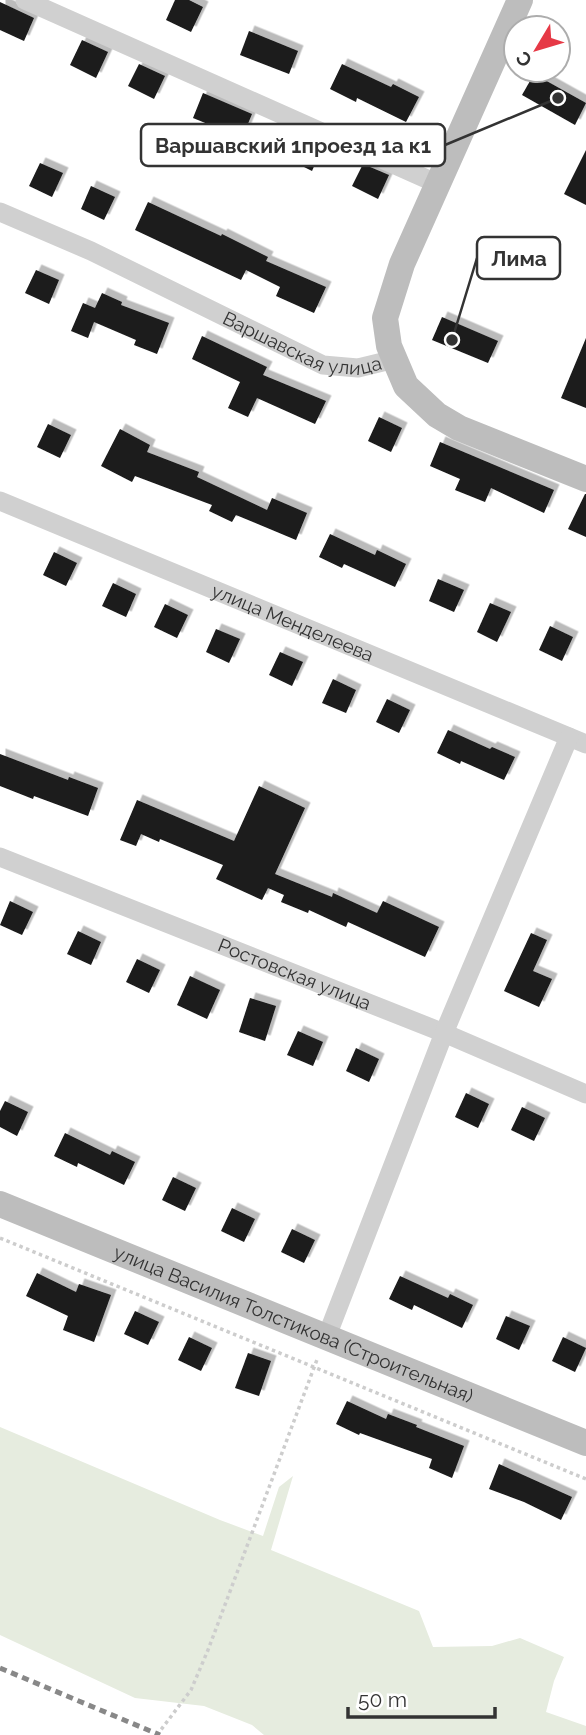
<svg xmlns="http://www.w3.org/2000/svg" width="586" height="1735" viewBox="0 0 586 1735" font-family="Raleway,sans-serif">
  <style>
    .green { fill: #e6ecdf }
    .building { fill: #1a1a1a; filter: url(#shadow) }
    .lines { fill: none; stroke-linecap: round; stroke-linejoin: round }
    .path { stroke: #cdcdcd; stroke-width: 3.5; stroke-dasharray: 3.5 3.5; stroke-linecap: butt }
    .minor { stroke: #d0d0d0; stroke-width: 19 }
    .secondary { stroke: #bdbdbd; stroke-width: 26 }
    .rail { stroke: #888; stroke-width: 5; stroke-dasharray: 7 5; stroke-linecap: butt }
    .labels { text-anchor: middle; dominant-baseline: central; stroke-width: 7; stroke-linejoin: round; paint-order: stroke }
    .street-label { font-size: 19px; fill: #333; stroke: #fff }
    .leader { fill: none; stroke: #333; stroke-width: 2.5 }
    .callout-dot { fill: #333; stroke: #fff; stroke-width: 2.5 }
    .callout { fill: #fff; stroke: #333; stroke-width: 2.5 }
    .callout-label { font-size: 21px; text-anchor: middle; font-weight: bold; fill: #333 }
  </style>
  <defs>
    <filter id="shadow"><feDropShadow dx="5.5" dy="-5.5" stdDeviation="0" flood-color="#0004"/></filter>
  </defs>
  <rect width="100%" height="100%" fill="#fff"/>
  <path class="green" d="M0,1427L220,1520L263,1536L279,1487L293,1476L271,1550L419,1611L433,1647L492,1646L520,1638L564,1657L554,1681L546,1712L586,1726V1735H264L252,1725L204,1706L135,1698L0,1635Z"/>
  <g class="building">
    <path d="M175,0H189L203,7L191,32L166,20Z"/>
    <path d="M0,2L34,18L24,41L0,30Z"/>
    <path d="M249,31L298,51L289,74L240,55Z"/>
    <path d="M82,40L108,52L96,78L70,65Z"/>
    <path d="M139,64L165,76L154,99L128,86Z"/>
    <path d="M342,64L391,87L393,84L419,97L406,122L357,98L356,102L330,89Z"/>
    <path d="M534,74L586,103L575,125L522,95Z"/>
    <path d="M203,93L252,114L242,138L193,118Z"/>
    <path d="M298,135L323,146L312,171L286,158Z"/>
    <path d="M586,150V205L564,194Z"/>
    <path d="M40,163L63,173L52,197L29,186Z"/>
    <path d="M363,164L389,175L378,199L352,186Z"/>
    <path d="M91,186L115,197L104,220L81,209Z"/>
    <path d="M148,202L221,236L222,234L268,257L266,261L326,287L314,313L276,296L280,287L246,270L241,280L135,230Z"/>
    <path d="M36,270L59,280L49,304L25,293Z"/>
    <path d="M102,293L122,302L121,305L169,323L157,354L134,345L136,340L94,322L88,338L71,331L83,303L95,308Z"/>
    <path d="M442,317L498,341L488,363L432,340Z"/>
    <path d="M202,336L267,367L263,375L326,401L315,424L257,398L248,417L228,408L240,382L192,359Z"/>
    <path d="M586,338V408L561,398Z"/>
    <path d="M379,417L402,428L391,452L368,441Z"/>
    <path d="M48,424L71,435L60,458L37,447Z"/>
    <path d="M120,429L150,445L147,452L199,472L197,477L267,510L272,498L307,513L296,540L236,515L232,522L209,511L212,505L135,476L132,482L101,466Z"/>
    <path d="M440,442L554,490L544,513L491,488L485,502L455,490L460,479L430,466Z"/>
    <path d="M585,494H586V537L568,529Z"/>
    <path d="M330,534L375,555L377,550L406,564L395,587L344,564L342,568L319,557Z"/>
    <path d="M54,552L77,563L66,586L43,575Z"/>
    <path d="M438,579L464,590L454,612L429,601Z"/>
    <path d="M113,583L136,594L126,617L102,606Z"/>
    <path d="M490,603L511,612L497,642L477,632Z"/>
    <path d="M165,604L188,615L177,638L154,627Z"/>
    <path d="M550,626L573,637L562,661L539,650Z"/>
    <path d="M216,629L240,639L229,663L206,652Z"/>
    <path d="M280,652L303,662L292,686L269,675Z"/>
    <path d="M333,679L356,690L346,713L322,703Z"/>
    <path d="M387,699L410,710L399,733L376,722Z"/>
    <path d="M448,730L490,749L492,747L515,757L504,780L461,761L460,764L437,753Z"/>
    <path d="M0,754L68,780L69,777L98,788L88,816L34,796L33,799L0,786Z"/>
    <path d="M259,786L305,808L275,874L332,897L333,893L377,913L383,901L439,927L425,957L348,922L346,927L309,910L308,913L281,902L284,895L268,888L262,900L216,879L223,865L160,839L159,842L141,834L136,846L120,840L137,800L234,841Z"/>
    <path d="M10,901L33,912L22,935L0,925Z"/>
    <path d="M78,931L101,942L91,965L67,954Z"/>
    <path d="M531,933L547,940L533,971L552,979L539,1007L504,991Z"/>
    <path d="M137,959L160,970L149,993L126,982Z"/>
    <path d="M190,976L220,990L207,1019L177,1005Z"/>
    <path d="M250,998L276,1006L265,1041L239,1032Z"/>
    <path d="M298,1031L323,1042L313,1066L287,1055Z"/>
    <path d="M356,1048L379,1059L369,1082L346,1071Z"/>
    <path d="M466,1093L489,1104L478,1128L455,1117Z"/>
    <path d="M5,1101L28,1112L17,1136L0,1127V1111Z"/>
    <path d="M522,1107L545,1118L534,1141L511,1130Z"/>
    <path d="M65,1133L110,1155L112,1151L135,1162L124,1185L78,1163L77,1167L54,1156Z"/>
    <path d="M173,1177L196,1188L185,1211L162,1200Z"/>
    <path d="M232,1208L255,1219L244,1242L221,1231Z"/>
    <path d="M292,1229L315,1240L304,1263L281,1252Z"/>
    <path d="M37,1273L76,1292L79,1284L111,1295L94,1342L63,1330L68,1316L26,1296Z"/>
    <path d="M400,1276L448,1298L450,1294L473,1305L462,1328L414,1305L412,1310L389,1299Z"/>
    <path d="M135,1311L159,1322L148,1345L124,1334Z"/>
    <path d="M506,1316L530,1326L519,1350L496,1339Z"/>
    <path d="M189,1337L212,1348L201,1371L178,1360Z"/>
    <path d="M563,1337L586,1348L575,1372L552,1361Z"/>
    <path d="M248,1353L271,1361L259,1396L235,1388Z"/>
    <path d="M347,1401L386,1419L388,1414L417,1425L416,1427L464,1446L452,1478L429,1468L432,1459L360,1433L359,1435L336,1424Z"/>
    <path d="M499,1464L572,1497L561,1520L524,1502L489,1489Z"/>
  </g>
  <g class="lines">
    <g class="path">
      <path d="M0,1238L586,1479"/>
      <path d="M157,1735L191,1690L208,1650L318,1357"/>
    </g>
    <g class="minor">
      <path d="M25,0L438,184"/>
      <path id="s1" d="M0,212L91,251L323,365L358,368L395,359"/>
      <path id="s2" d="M0,501L586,744"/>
      <path id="s3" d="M0,857L444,1033L586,1094"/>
      <path d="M327,1336L444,1033L569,737"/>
    </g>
    <g class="secondary">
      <path d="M520,0L402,264L385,318L389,346L406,386L437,415L459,428L586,479"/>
      <path id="s4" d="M0,1204L586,1443"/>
    </g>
    <path class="rail" d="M0,1668L160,1735"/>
  </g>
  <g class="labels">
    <g class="street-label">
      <text stroke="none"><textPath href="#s1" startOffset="332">Варшавская улица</textPath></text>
      <text stroke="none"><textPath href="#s2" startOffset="317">улица Менделеева</textPath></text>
      <text stroke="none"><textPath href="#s3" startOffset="317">Ростовская улица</textPath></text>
      <text stroke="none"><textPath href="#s4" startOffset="317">улица Василия Толстикова (Строительная)</textPath></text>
    </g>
  </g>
  <path class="leader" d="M558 98L445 145M452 340L477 258"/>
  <g class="callout-dot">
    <circle cx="558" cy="98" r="7"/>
    <circle cx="452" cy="340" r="7"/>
  </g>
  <g class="callout">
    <rect x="141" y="124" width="304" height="42" rx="7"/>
    <rect x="477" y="237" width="83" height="42" rx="7"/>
  </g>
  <g class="callout-label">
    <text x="293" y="153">Варшавский 1проезд 1а к1</text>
    <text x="519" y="266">Лима</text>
  </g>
  <g transform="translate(537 49) rotate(232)"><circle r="33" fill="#ffffff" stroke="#adadad" stroke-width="2"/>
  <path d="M0-5L12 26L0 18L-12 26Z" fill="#e63946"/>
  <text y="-10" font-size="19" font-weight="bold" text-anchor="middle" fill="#333333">С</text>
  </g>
  <path d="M348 1707v10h147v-10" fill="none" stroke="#333333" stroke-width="3.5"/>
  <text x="358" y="1707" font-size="21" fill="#333333" stroke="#ffffff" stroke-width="5" paint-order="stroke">50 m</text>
</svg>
